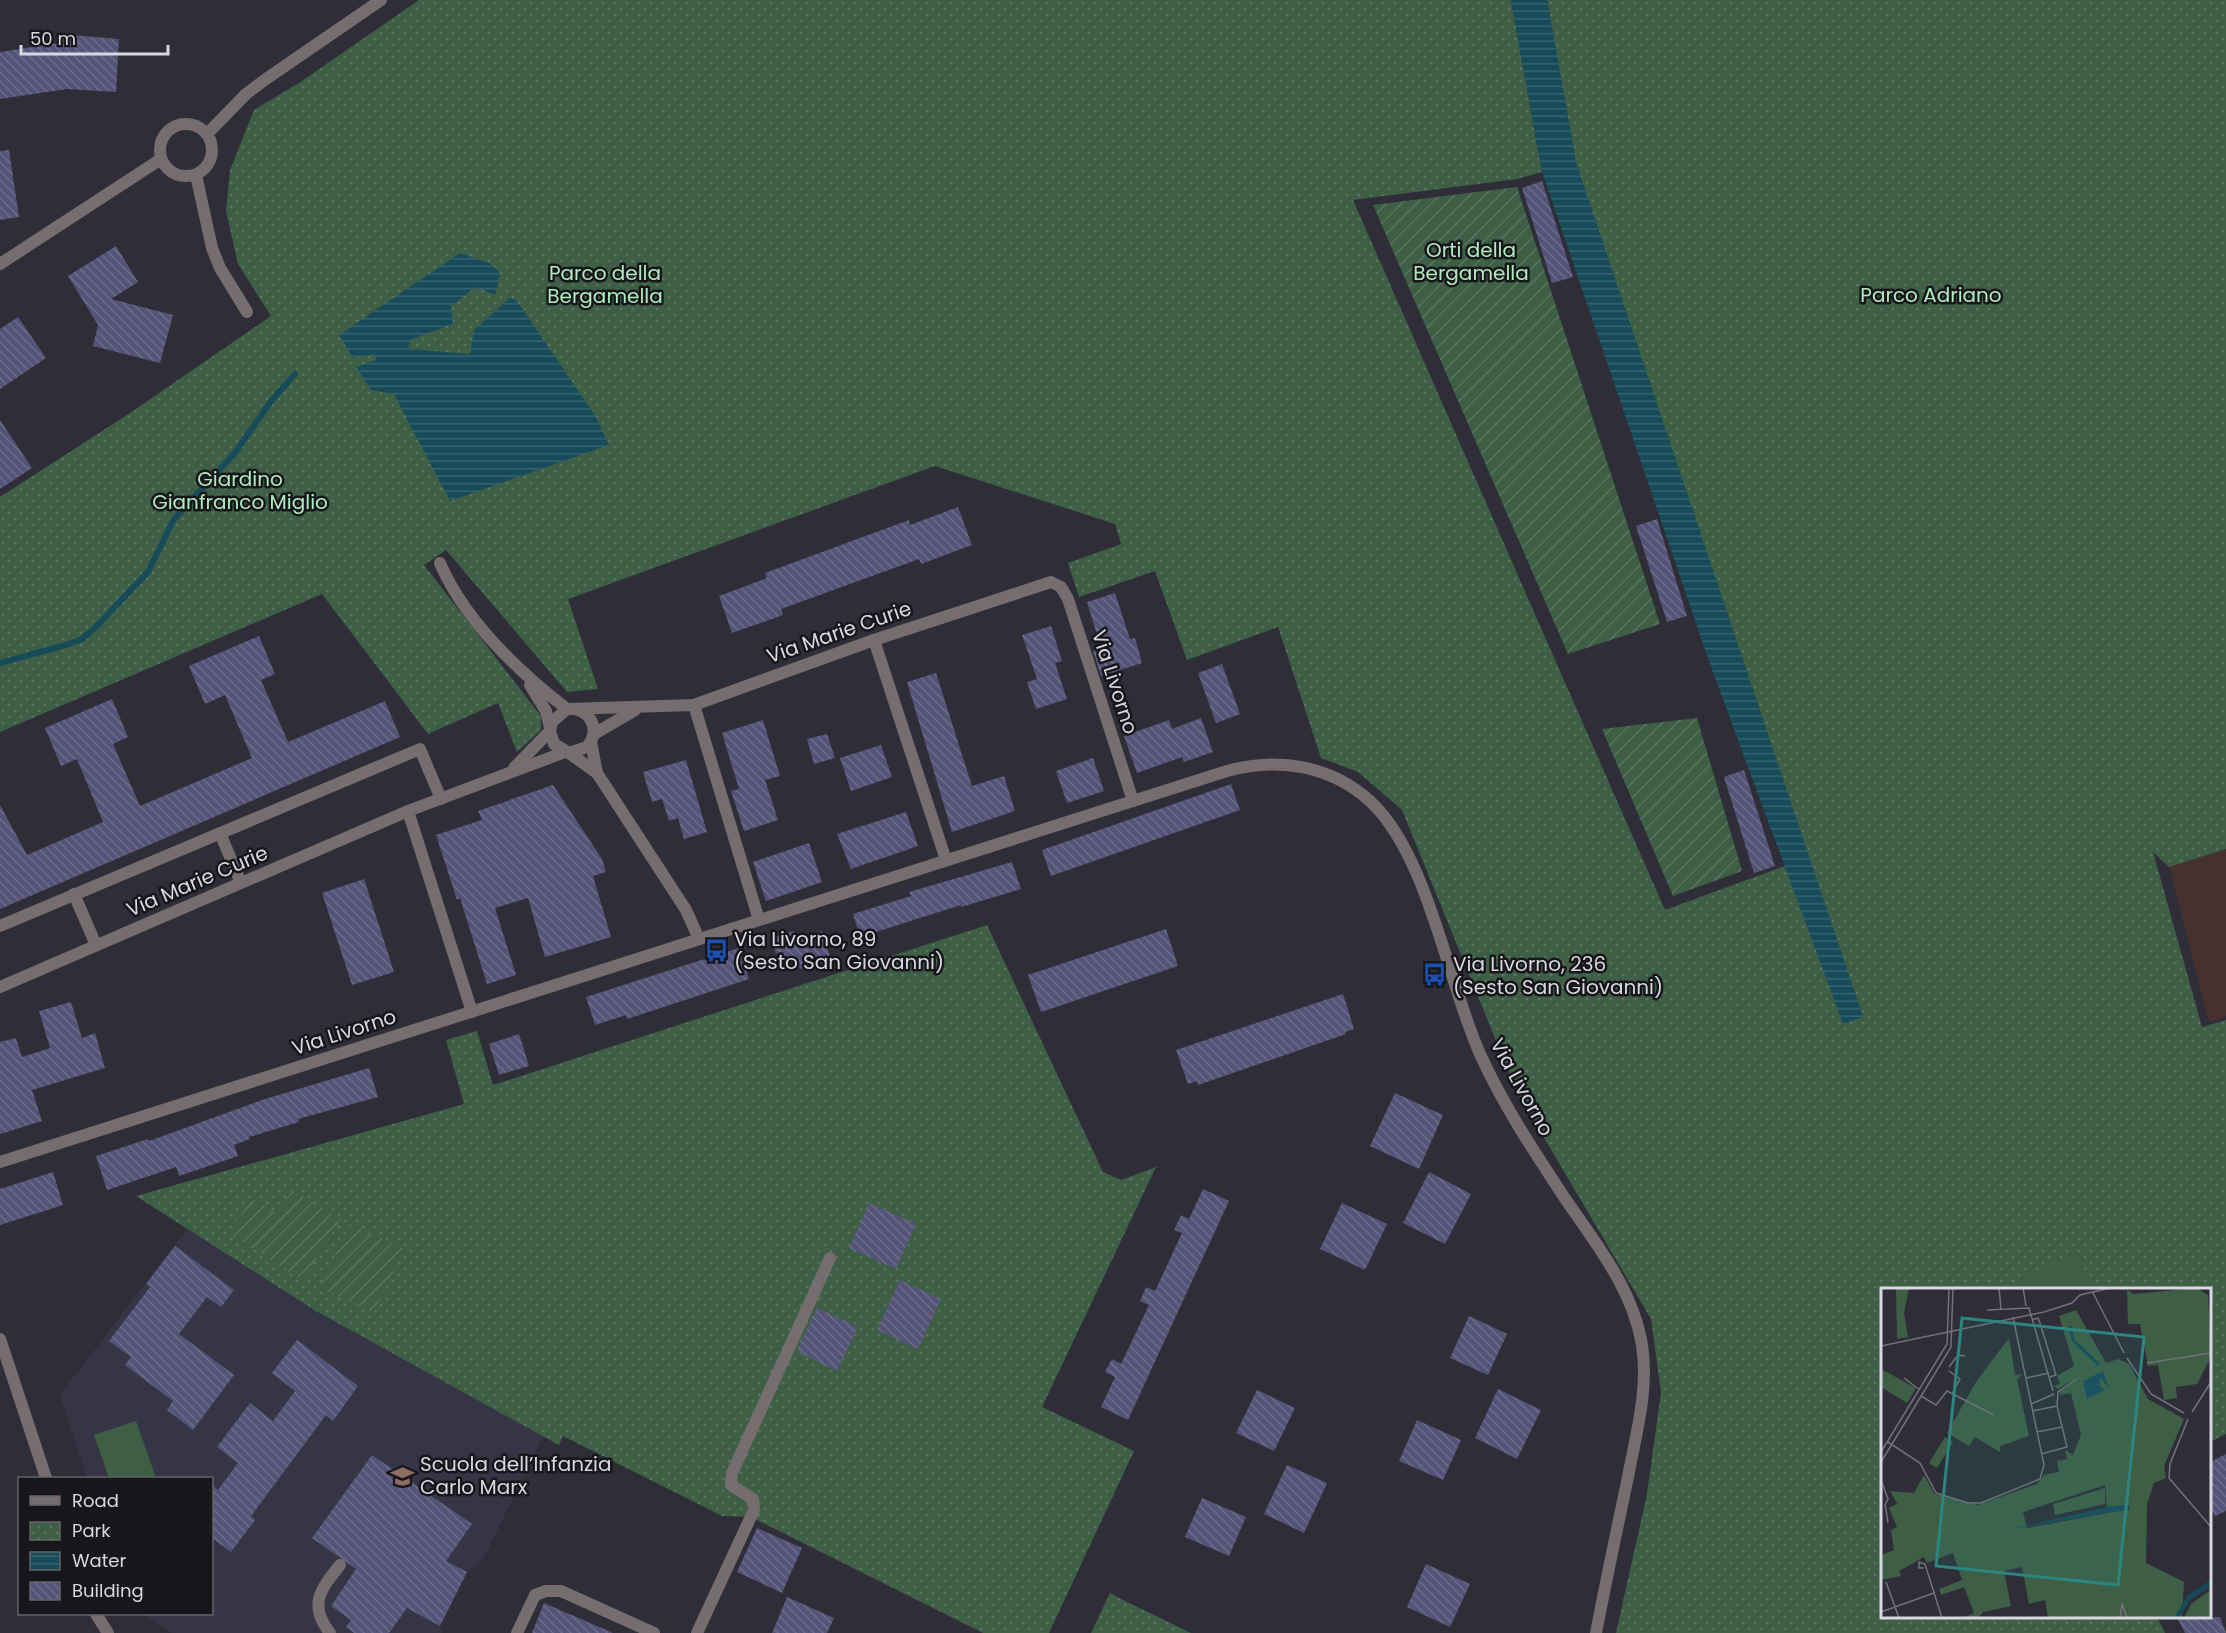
<svg xmlns="http://www.w3.org/2000/svg" width="2226" height="1633" viewBox="0 0 2226 1633" font-family="Poppins,sans-serif">
  <style>
    .industrial { fill: #45312d }
    .built { fill: #353546 }
    .park { fill: url(#park-dots) }
    .garden { fill: url(#garden-furrows) }
    .pitch { fill: #3e5f46 }
    .water { fill: url(#water-rules) }
    .lines { fill: none; stroke-linecap: round; stroke-linejoin: round }
    .stream { stroke: #174b5a; stroke-width: 6 }
    .building { fill: url(#building-back-hatch) }
    .lane { stroke: #756d6e; stroke-width: 12 }
    .street { stroke: #756d6e; stroke-width: 12 }
    .labels { text-anchor: middle; dominant-baseline: central; stroke-width: 5; stroke-linejoin: round; paint-order: stroke }
    .park-label { font-size: 20px; fill: #afebbc; stroke: #16161b }
    .street-label { font-size: 20px; fill: #d8d9e0; stroke: #16161b }
    .poi-label { font-size: 20px; fill: #d8d9e0; stroke: #16161b; text-anchor: start }
    .inset-river { fill: none; stroke: #174b5a; stroke-width: 3 }
    .inset-road { fill: none; stroke: #72727b; stroke-width: 1.5 }
    .view { fill: #2d857f; fill-opacity: 0.15; stroke: #2d857f; stroke-width: 3 }
    .inset-edge { fill: none; stroke: #d8d9e0; stroke-width: 3 }
  </style>
  <defs>
    <pattern id="park-dots" width="8" height="8" patternUnits="userSpaceOnUse" patternTransform="scale(1.5)"><rect width="8" height="8" fill="#3e5f46"/><path d="M2 2h.1M6 6h.1" fill="none" stroke="#597560" stroke-width="1.8" stroke-linecap="round"/></pattern>
    <pattern id="garden-furrows" width="10" height="10" patternUnits="userSpaceOnUse" patternTransform="scale(1.5)"><rect width="10" height="10" fill="#3e5f46"/><path d="M-1 1l2-2M0 10L10 0M9 11l2-2" fill="none" stroke="#597560"/></pattern>
    <pattern id="water-rules" width="6" height="5" patternUnits="userSpaceOnUse" patternTransform="scale(1.5)"><rect width="6" height="5" fill="#174b5a"/><path d="M0 2.5h6" fill="none" stroke="#386471"/></pattern>
    <pattern id="building-back-hatch" width="6" height="6" patternUnits="userSpaceOnUse" patternTransform="scale(1.5)"><rect width="6" height="6" fill="#555478"/><path d="M-1 5l2 2M0 0l6 6M5-1l2 2" fill="none" stroke="#6d6c8b"/></pattern>
  </defs>
  <rect width="100%" height="100%" fill="#2e2d38"/>
  <path class="industrial" d="M2226,849V1016L2209,1022L2169,867Z"/>
  <path class="built" d="M187,1229L314,1310L543,1436L483,1560L467,1572L440,1626L441,1633H172L142,1614H212V1478H87L60,1395Z"/>
  <g class="park">
    <path d="M419,0H1511L1542,172L1517,179L1353,200L1665,910L1809,857L1576,163L1547,0H2226V849L2169,867L2153,852L2202,1027L2226,1020V1434L2210,1442V1290H1882V1616L2157,1617L2165,1633H1616L1647,1494L1661,1392L1651,1319L1517,1092L1402,810L1358,772L1321,758L1278,627L1187,660L1155,571L1079,597L1068,563L1121,544L1115,524L935,466L568,599L598,689L567,692L446,550L424,565L541,716V730L517,752L498,703L428,734L322,594L0,732V497L133,411L271,316L238,264L226,211L230,170L254,110L299,83Z"/>
    <path d="M987,925L1103,1172L1121,1180L1156,1167L1042,1407L1134,1451L1049,1633H983L751,1517L722,1516L563,1436L559,1445L314,1310L136,1196L464,1104L446,1040L477,1031L493,1085Z"/>
    <path d="M1110,1593L1121,1599L1191,1633H1091Z"/>
  </g>
  <g class="garden">
    <path d="M1517,187L1660,624L1568,654L1373,205Z"/>
    <path d="M1697,718L1742,871L1673,896L1602,729Z"/>
    <path d="M292,1190L340,1220L303,1280L229,1234L251,1198L277,1214Z"/>
    <path d="M350,1224L404,1249L374,1313L320,1287Z"/>
  </g>
  <g class="pitch">
    <path d="M2076,1252L2094,1289H2001Z"/>
    <path d="M136,1421L156,1478H109L94,1435Z"/>
  </g>
  <g class="water">
    <path d="M1511,0H1547L1576,163L1863,1017L1843,1024L1711,667L1542,172Z"/>
    <path d="M460,253L491,264L500,273L495,295L476,287L451,306L453,324L410,340L408,349L470,354L474,330L510,298L517,301L596,417L609,445L450,501L394,394L371,390L356,367L376,360L375,354L353,358L339,335Z"/>
  </g>
  <g class="lines">
    <path class="stream" d="M0,663L66,645L82,639L95,628L148,572L174,519L234,454L272,400L295,374"/>
  </g>
  <g class="building">
    <path d="M59,34L119,39L116,92L67,89L0,99V52L59,43Z"/>
    <path d="M9,150L19,217L0,220V151Z"/>
    <path d="M1542,181L1573,277L1552,283L1522,188Z"/>
    <path d="M116,246L138,282L111,299L173,315L160,363L93,346L98,325L68,276Z"/>
    <path d="M18,317L46,358L0,389V329Z"/>
    <path d="M0,420L32,468L0,489Z"/>
    <path d="M958,507L972,545L921,564L919,559L781,609L783,615L732,633L719,596L767,578L765,573L909,520L910,525Z"/>
    <path d="M1657,519L1687,616L1667,622L1636,526Z"/>
    <path d="M1115,593L1130,639L1135,638L1142,663L1101,676L1093,651L1101,648L1087,602Z"/>
    <path d="M1051,626L1062,661L1055,663L1067,699L1036,709L1027,682L1037,679L1022,635Z"/>
    <path d="M259,636L275,674L261,680L288,742L385,701L400,737L0,909V805L27,855L103,822L77,759L61,766L45,728L112,699L128,737L113,744L140,806L252,758L225,695L205,704L189,666Z"/>
    <path d="M1222,664L1240,714L1216,723L1198,673Z"/>
    <path d="M936,673L972,786L1004,776L1015,811L952,832L907,682Z"/>
    <path d="M1201,718L1213,752L1184,762L1182,757L1137,773L1124,736L1169,720L1172,729Z"/>
    <path d="M763,720L780,776L765,780L778,820L744,831L731,791L739,789L722,733Z"/>
    <path d="M827,734L835,758L814,764L807,739Z"/>
    <path d="M881,745L892,777L851,791L840,758Z"/>
    <path d="M1093,758L1104,791L1067,803L1056,771Z"/>
    <path d="M686,760L707,832L684,839L678,818L669,821L662,799L652,802L643,772Z"/>
    <path d="M1744,770L1775,866L1754,873L1724,777Z"/>
    <path d="M1231,784L1240,810L1051,876L1042,850Z"/>
    <path d="M553,785L602,859L606,872L593,876L611,937L545,957L528,898L495,908L516,975L487,984L460,898L457,900L436,835L482,820L478,811Z"/>
    <path d="M906,812L918,846L851,869L837,834Z"/>
    <path d="M809,843L822,882L766,901L753,862Z"/>
    <path d="M1012,862L1021,889L961,907V905L860,937L853,914L911,896L909,892Z"/>
    <path d="M364,879L394,972L352,985L322,893Z"/>
    <path d="M1166,929L1178,966L1041,1012L1028,975Z"/>
    <path d="M794,931L796,939L822,931L831,959L800,969L796,958L786,962L783,952L776,954L771,938Z"/>
    <path d="M739,948L749,979L627,1019L626,1015L595,1025L586,997Z"/>
    <path d="M1343,994L1354,1029L1345,1032L1346,1034L1198,1085L1197,1081L1188,1084L1176,1050Z"/>
    <path d="M71,1002L82,1038L95,1033L105,1068L32,1090L42,1121L0,1134V1042L16,1038L22,1057L50,1048L39,1011Z"/>
    <path d="M519,1034L529,1066L499,1075L489,1044Z"/>
    <path d="M369,1068L378,1097L298,1119L299,1122L249,1137L250,1139L234,1145L238,1156L179,1176L176,1167L107,1190L96,1156L148,1139L149,1141L265,1099Z"/>
    <path d="M1395,1093L1443,1115L1419,1169L1370,1146Z"/>
    <path d="M53,1172L63,1205L0,1225V1189Z"/>
    <path d="M1429,1172L1471,1194L1445,1244L1403,1223Z"/>
    <path d="M1203,1189L1229,1201L1128,1420L1101,1407L1115,1377L1105,1372L1112,1359L1121,1364L1149,1305L1140,1301L1146,1287L1155,1291L1182,1233L1174,1230L1181,1215L1189,1219Z"/>
    <path d="M869,1203L916,1224L896,1269L849,1248Z"/>
    <path d="M1342,1203L1387,1224L1365,1270L1320,1249Z"/>
    <path d="M175,1246L234,1290L221,1307L207,1297L179,1334L234,1375L193,1430L167,1410L173,1401L125,1365L131,1357L109,1341L150,1287L146,1284Z"/>
    <path d="M900,1280L941,1299L918,1349L877,1330Z"/>
    <path d="M817,1308L858,1327L837,1371L797,1351Z"/>
    <path d="M1469,1316L1507,1334L1488,1375L1450,1358Z"/>
    <path d="M297,1340L358,1386L333,1421L326,1415L251,1516L255,1520L231,1552L212,1538V1485L218,1490L238,1463L217,1447L250,1403L273,1421L295,1391L272,1373Z"/>
    <path d="M1498,1389L1541,1410L1517,1459L1475,1438Z"/>
    <path d="M1257,1390L1295,1408L1274,1451L1236,1433Z"/>
    <path d="M1417,1420L1461,1440L1443,1480L1399,1461Z"/>
    <path d="M2226,1454V1511L2215,1516L2210,1505V1462Z"/>
    <path d="M372,1455L472,1524L446,1561L467,1572L440,1626L407,1608L389,1633H354L346,1627L351,1620L331,1606L356,1569L312,1538Z"/>
    <path d="M1287,1465L1327,1483L1304,1533L1264,1514Z"/>
    <path d="M1202,1498L1246,1517L1229,1556L1185,1537Z"/>
    <path d="M757,1528L802,1548L782,1593L737,1572Z"/>
    <path d="M1426,1564L1470,1584L1450,1627L1407,1607Z"/>
    <path d="M787,1597L834,1618L827,1633H772Z"/>
    <path d="M544,1603L613,1633H532Z"/>
    <path d="M2177,1617H2220L2226,1633H2185Z"/>
  </g>
  <g class="lines">
    <g class="lane">
      <path d="M196,175L212,248L220,268L247,312"/>
      <path d="M220,833L241,883"/>
      <path d="M74,894L96,945"/>
      <path d="M0,926L420,749L441,799"/>
      <path d="M330,1633C308,1605 320,1590 340,1565"/>
      <path d="M517,1633L535,1595L546,1591H561L654,1633"/>
      <path d="M697,1633L754,1510L753,1499L731,1485L732,1473L830,1258"/>
    </g>
    <g class="street">
      <circle cx="186" cy="150" r="26"/>
      <path d="M207,134L246,94L266,79L381,0"/>
      <path d="M0,264L161,159"/>
      <path d="M440,563C465,621 518,671 567,709"/>
      <path d="M874,640L946,860"/>
      <path d="M530,685L546,711L550,728"/>
      <path d="M694,705L759,920"/>
      <path d="M575,709C594,714 599,732 587,747L569,753L554,744L550,731L552,722L567,709L694,705L874,640L1051,582L1061,587L1068,599L1133,801"/>
      <path d="M594,734L635,710"/>
      <path d="M591,742L597,773L686,910L699,939"/>
      <path d="M569,753L597,773"/>
      <path d="M514,768L550,731"/>
      <path d="M408,811L472,1012"/>
      <path d="M0,987L408,811L565,752"/>
      <path d="M0,1162L1227,771C1278,757 1331,765 1371,802C1428,856 1447,980 1480,1054C1503,1105 1535,1153 1566,1200C1597,1245 1633,1290 1642,1345C1649,1389 1636,1434 1628,1477C1617,1529 1606,1581 1596,1633"/>
      <path d="M0,1339L46,1478"/>
      <path d="M96,1614L108,1633"/>
    </g>
  </g>
  <defs>
    <symbol id="bus-bare" viewBox="-9 -9 18 18"><path d="M-5-6H5V4H4V6H2V4H-2V6H-4V4H-5ZM-3.5-4V0h7V-4ZM-3.5 1.2v1.5H-2V1.2ZM2 1.2v1.5H3.5V1.2Z" fill="#1a4fb4" stroke="#16161b" stroke-width="2.5" paint-order="stroke"/></symbol>
    <symbol id="school-bare" viewBox="-9 -9 18 18"><path d="M0-5L7-2L0 1L-7-2ZM-4 1L0 2.5L4 1V4Q0 6-4 4Z" fill="#8d6e63" stroke="#16161b" stroke-width="2.5" paint-order="stroke"/></symbol>
  </defs>
  <g fill-rule="evenodd">
    <use href="#bus-bare" x="700" y="934" width="33" height="33"/>
    <use href="#bus-bare" x="1418" y="958" width="33" height="33"/>
    <use href="#school-bare" x="386" y="1460" width="33" height="33"/>
  </g>
  <g class="labels">
    <g class="park-label">
      <text x="1471" y="250">Orti della<tspan x="1471" dy="23">Bergamella</tspan></text>
      <text x="605" y="273">Parco della<tspan x="605" dy="23">Bergamella</tspan></text>
      <text x="1931" y="295">Parco Adriano</text>
      <text x="240" y="479">Giardino<tspan x="240" dy="23">Gianfranco Miglio</tspan></text>
    </g>
    <g class="street-label">
      <text transform="translate(839 632) rotate(-19)">Via Marie Curie</text>
      <text transform="translate(1115 682) rotate(72)">Via Livorno</text>
      <text transform="translate(197 881) rotate(-23)">Via Marie Curie</text>
      <text transform="translate(344 1032) rotate(-18)">Via Livorno</text>
      <text transform="translate(1522 1087) rotate(61)">Via Livorno</text>
    </g>
    <g class="poi-label">
      <text x="734" y="939">Via Livorno, 89<tspan x="734" dy="23">(Sesto San Giovanni)</tspan></text>
      <text x="1453" y="964">Via Livorno, 236<tspan x="1453" dy="23">(Sesto San Giovanni)</tspan></text>
      <text x="420" y="1464">Scuola dell’Infanzia<tspan x="420" dy="23">Carlo Marx</tspan></text>
    </g>
  </g>
  <g transform="translate(1881 1288)">
    <rect width="330" height="330" fill="#2e2d38"/>
    <path d="M43,187L54,207L77,215L47,209L19,221L9,203L33,205ZM330,302V330H303L310,316Z" fill="#3e5f46"/>
    <path d="M15,0H28L23,25L27,49L16,51ZM195,22L225,75L237,71L248,76L267,111L303,131L283,178L285,190L273,195L266,216L265,275L303,294L301,330H167L164,312L148,316L141,279L123,283L130,318L102,324L97,330H81L93,325L83,299L60,307L58,301L81,292L72,265L46,275L43,269L18,283L20,288L0,292V267L13,262L10,242L16,239L8,220L16,216L19,221L51,205L97,217L156,196L163,187L178,184L176,173L186,171L184,162L192,167L200,147L190,105L179,107V104L195,90L177,101L173,98L179,96L176,88L193,78L178,28ZM224,197L226,219L248,217V221L146,240L142,224ZM128,50L134,87L142,86L136,91L148,148L119,158V164L94,149L88,158L66,145L95,94ZM0,81L35,100L26,115L0,99ZM64,149L72,154L56,180L48,175Z" fill="#3e5f46" fill-rule="evenodd"/>
    <path d="M224,200V216L174,227L172,216Z" fill="#3e5f46"/>
    <path d="M316,0L327,7L330,69L316,96L295,99L296,110L283,112L277,77L267,78L259,36H247L246,1L252,6Z" fill="#3e5f46"/>
    <path d="M222,83L228,100L219,90L218,97L224,102L206,111L202,93ZM248,217L249,221L127,242L226,219ZM330,292V298L309,312L298,330H293L306,308Z" fill="#174b5a"/>
    <path class="inset-river" d="M189,38L192,52L218,77"/>
    <path class="inset-road" d="M118,0L120,21M142,0L145,18M211,3L243,65M106,22L148,20L172,103M151,32L157,30L159,35L175,87L169,89M0,58L163,24L191,15L199,7L229,0M246,70L270,106L303,125M266,75L330,65M68,79L77,67L84,68M68,83L79,91L71,106M23,90L39,102M145,90L168,85M40,108L55,117L66,103L113,127M150,116L173,106M151,123L176,118M311,124L330,94M307,131L289,176L288,190L330,239M156,144L181,139M7,154L39,175L55,205L87,215H100L159,191L163,177L132,29M0,164L66,56L68,0M160,166L186,159L176,118L177,104L195,91M0,174L70,59L72,0M0,192L7,211L4,217M4,216L7,235M43,280H38V274L44,276L61,330M5,294L18,330M0,324L53,305M239,330L241,316L246,330"/>
    <path class="view" d="M81,30L263,49L237,297L55,278Z"/>
    <rect width="330" height="330" class="inset-edge"/>
  </g>
  <rect x="18" y="1477" width="195" height="138" fill="#16161b" stroke="#64646a" stroke-width="1.5"/>
  <rect x="30" y="1496" width="30" height="9" fill="#756d6e" stroke="#64646a" stroke-width="1.5"/>
  <text x="72" y="1507" font-size="18" fill="#d8d9e0">Road</text>
  <rect x="30" y="1522" width="30" height="18" fill="url(#park-dots)" stroke="#64646a" stroke-width="1.5"/>
  <text x="72" y="1537" font-size="18" fill="#d8d9e0">Park</text>
  <rect x="30" y="1552" width="30" height="18" fill="url(#water-rules)" stroke="#64646a" stroke-width="1.5"/>
  <text x="72" y="1567" font-size="18" fill="#d8d9e0">Water</text>
  <rect x="30" y="1582" width="30" height="18" fill="url(#building-back-hatch)" stroke="#64646a" stroke-width="1.5"/>
  <text x="72" y="1597" font-size="18" fill="#d8d9e0">Building</text>
  <path d="M21 45v9h147v-9" fill="none" stroke="#d8d9e0" stroke-width="3"/>
  <text x="30" y="45" font-size="18" fill="#d8d9e0" stroke="#16161b" stroke-width="4.5" paint-order="stroke">50 m</text>
</svg>
